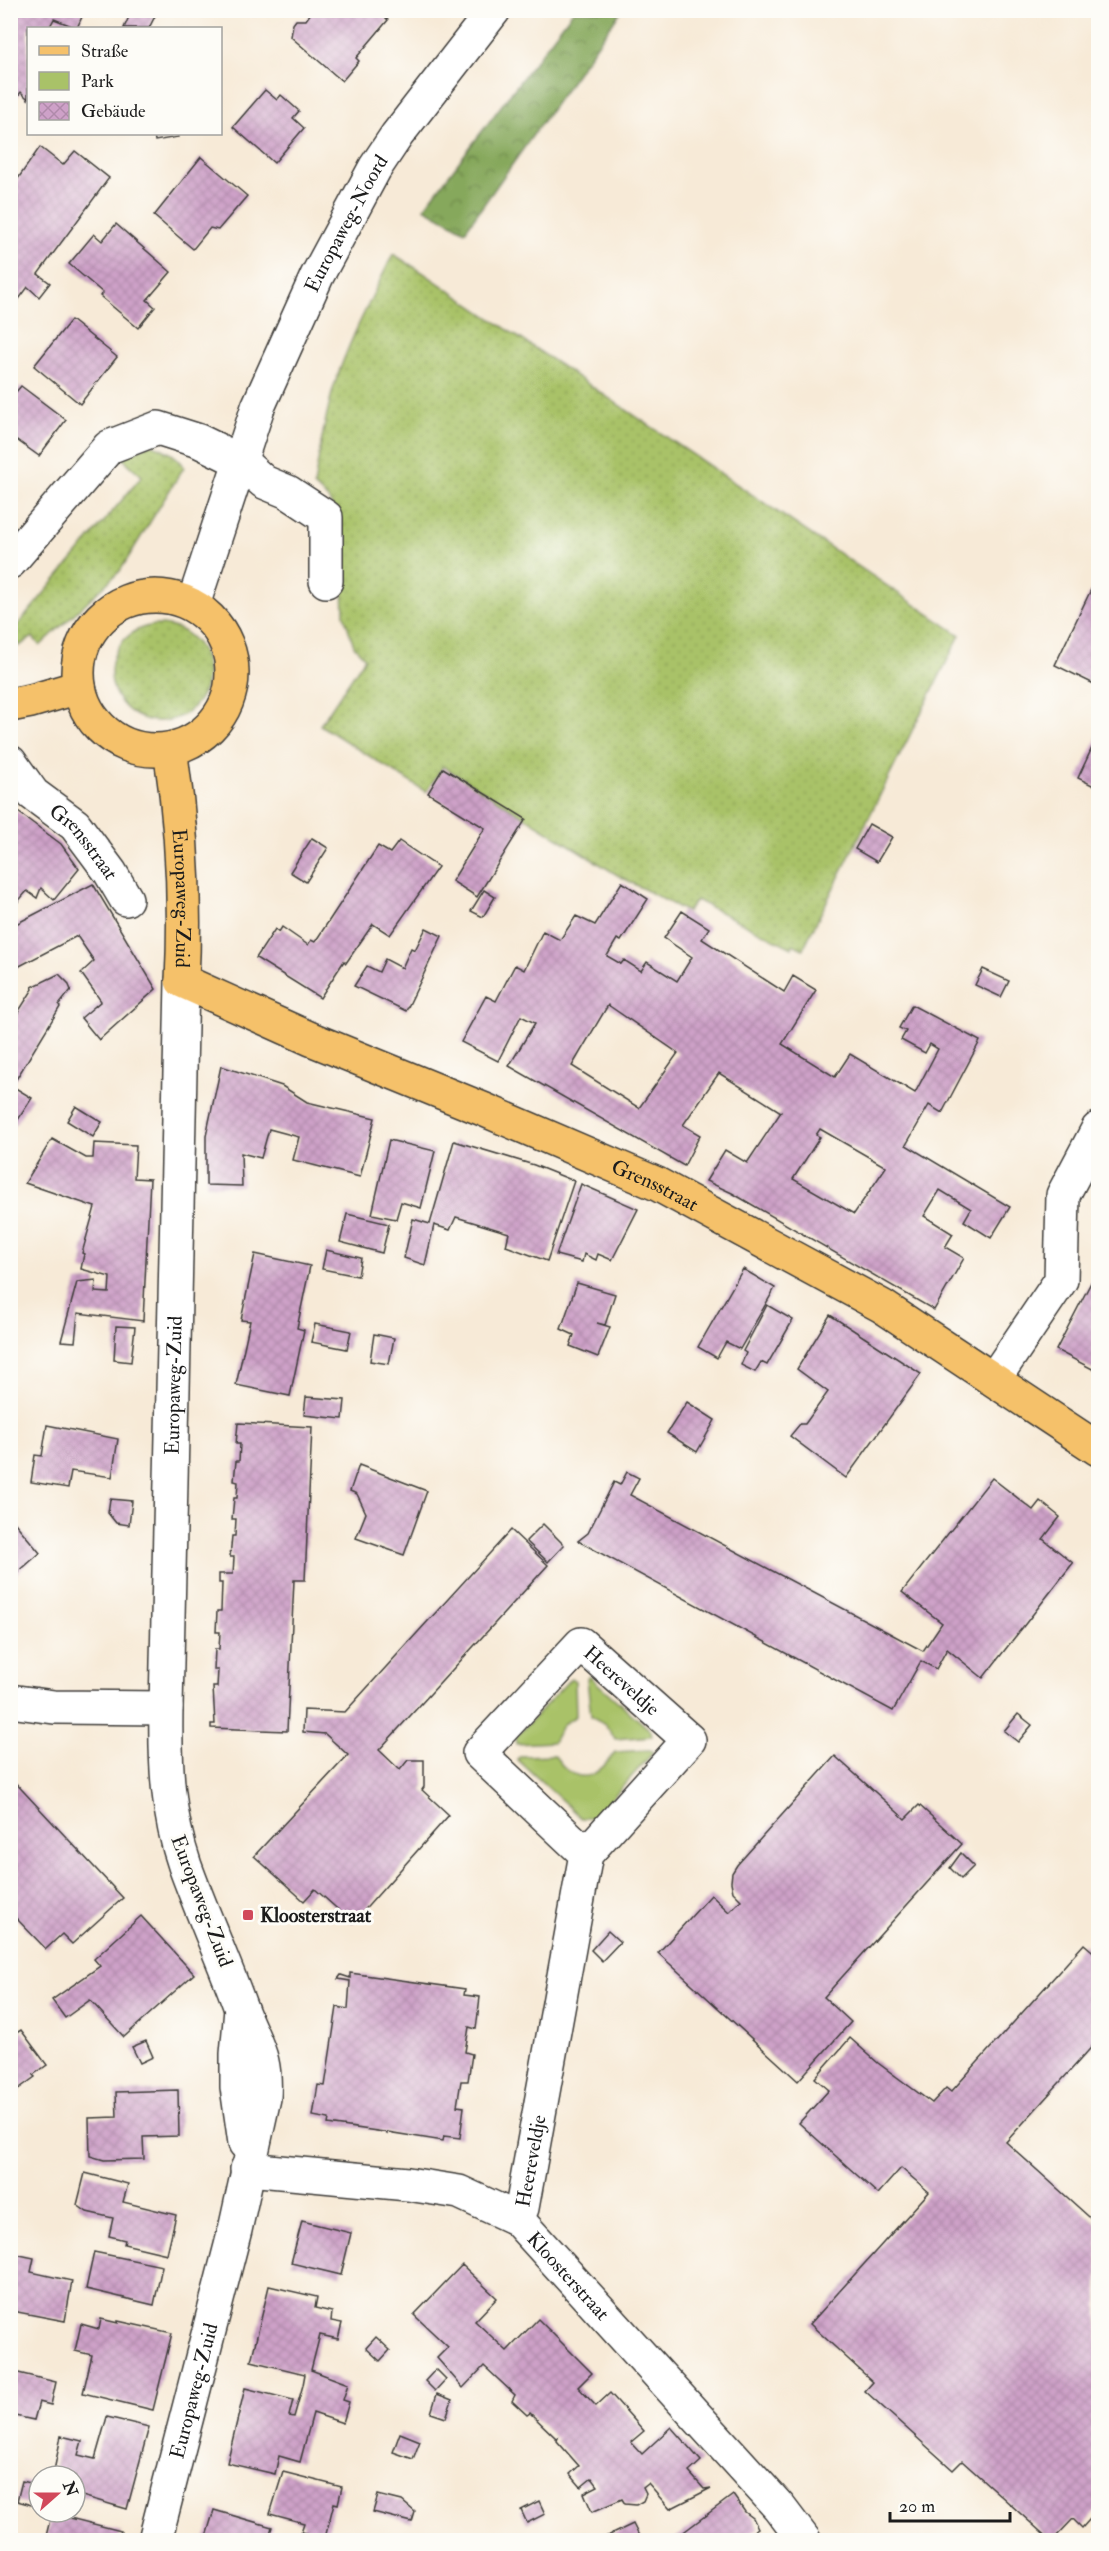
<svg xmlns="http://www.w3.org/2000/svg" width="1109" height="2551" viewBox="0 0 1109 2551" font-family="'IM FELL Double Pica',serif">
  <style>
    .grass { fill: url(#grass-dots); stroke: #626f42; stroke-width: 1.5 }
    .forest { fill: url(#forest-crowns); stroke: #51623c; stroke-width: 1.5 }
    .green { fill: #a9c268; stroke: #626f42; stroke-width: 1.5 }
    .building { fill: url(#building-cross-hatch); fill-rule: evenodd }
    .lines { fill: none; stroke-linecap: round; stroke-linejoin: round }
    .minor-casing { stroke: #3d3b38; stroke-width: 36 }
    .major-casing { stroke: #3d3b38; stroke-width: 36 }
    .minor { stroke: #fff; stroke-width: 33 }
    .major { stroke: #f5c16b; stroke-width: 33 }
    .poi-dot { fill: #d1495b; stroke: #fdfcf7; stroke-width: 2 }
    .labels { text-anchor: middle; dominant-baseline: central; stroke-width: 6; stroke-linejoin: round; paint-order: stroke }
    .street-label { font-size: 20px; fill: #1c1c1c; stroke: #fdfcf7 }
    .poi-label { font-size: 20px; font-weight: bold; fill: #1c1c1c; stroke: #fdfcf7; text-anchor: start }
  </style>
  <defs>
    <pattern id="grass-dots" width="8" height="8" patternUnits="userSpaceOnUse" patternTransform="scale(1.5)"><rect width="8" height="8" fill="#a9c268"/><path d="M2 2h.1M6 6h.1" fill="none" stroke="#91a65a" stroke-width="1.8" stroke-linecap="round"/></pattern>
    <pattern id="forest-crowns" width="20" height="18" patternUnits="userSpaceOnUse" patternTransform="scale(1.5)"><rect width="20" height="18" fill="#86a85c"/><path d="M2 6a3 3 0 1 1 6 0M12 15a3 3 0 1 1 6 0" fill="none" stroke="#6d884b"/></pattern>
    <pattern id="building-cross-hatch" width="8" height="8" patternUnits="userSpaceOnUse" patternTransform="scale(1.5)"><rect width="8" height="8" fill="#cea1c8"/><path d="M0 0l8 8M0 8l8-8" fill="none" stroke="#b08aab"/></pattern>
  </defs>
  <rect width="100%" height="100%" fill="#fdfcf7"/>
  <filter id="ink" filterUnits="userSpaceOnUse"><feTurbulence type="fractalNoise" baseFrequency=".0167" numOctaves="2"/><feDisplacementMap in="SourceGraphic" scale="12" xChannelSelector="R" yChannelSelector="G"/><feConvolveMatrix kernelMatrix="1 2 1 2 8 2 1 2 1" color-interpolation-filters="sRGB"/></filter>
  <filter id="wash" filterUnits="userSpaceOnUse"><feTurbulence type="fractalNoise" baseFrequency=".008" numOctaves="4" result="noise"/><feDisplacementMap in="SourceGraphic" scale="24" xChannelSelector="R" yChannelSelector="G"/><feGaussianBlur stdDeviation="1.35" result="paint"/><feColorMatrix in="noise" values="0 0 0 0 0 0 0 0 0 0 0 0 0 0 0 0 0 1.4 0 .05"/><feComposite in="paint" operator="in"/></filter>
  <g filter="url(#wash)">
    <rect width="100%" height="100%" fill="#f7ead7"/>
    <g class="grass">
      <path d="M393,254L422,272L960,635L803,949L793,944L792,948L696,900L687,912L619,876L443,766L426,792L320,725L365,658L354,646L344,615L341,523L328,499L314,486C319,453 325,417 334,386C349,340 372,297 393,254Z"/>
      <path d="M150,444C161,447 179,456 184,467L120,571L40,646L33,637L19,646L11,639V633L142,476L122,458Z"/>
      <circle cx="159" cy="673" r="48"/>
    </g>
    <path class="forest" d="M573,11H621L465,231L424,208Z"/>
    <g class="green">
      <path d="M589,1676L651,1731L652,1736L615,1739L605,1724L591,1716L587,1679Z"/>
      <path d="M571,1678L575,1681L576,1716L563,1724L553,1742L516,1744L515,1738Z"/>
      <path d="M650,1750L653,1752L652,1754L594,1818H581L517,1759L521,1756L554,1755C557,1758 559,1762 563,1766C585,1788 602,1771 615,1752Z"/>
    </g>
    <g id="blocks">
      <g class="building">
        <path d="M10,10H85L77,28L54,19L49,28H28V99L21,92L10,105Z"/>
        <path d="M132,10H148L156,14L149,28H124Z"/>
        <path d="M313,10H377L388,20L356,58L359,61L342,81L291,37L293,24L296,20H306Z"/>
        <path d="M265,90L277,100L281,95L299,111L293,118L304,128L274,163L233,127Z"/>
        <path d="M154,134H177L178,137L155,141Z"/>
        <path d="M40,147L63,165L75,151L109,178L38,274L50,283L39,297L28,287L10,311V190Z"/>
        <path d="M201,157L247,196L218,230L210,228L193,249L154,216Z"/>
        <path d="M116,224L171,272L147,300L155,307L138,328L100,296L103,293L69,264L94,234L102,241Z"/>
        <path d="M71,320L117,357L80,404L34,366Z"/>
        <path d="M21,386L66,420L39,456L10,435V399Z"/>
        <path d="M1098,575V686L1055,665Z"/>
        <path d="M1098,735V788L1078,778Z"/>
        <path d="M443,768L526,819L477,897L452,881L485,828L428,793Z"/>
        <path d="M10,806L61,844L79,869L54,900L41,888L37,898L27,891L10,911Z"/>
        <path d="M869,824L892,837L877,862L855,849Z"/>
        <path d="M312,838L328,848L306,882L290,872Z"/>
        <path d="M399,841L438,867L390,935L373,924L346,963L344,961L320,998L256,958L275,929L279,932L282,927L308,945L311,940L315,942L378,846L390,853Z"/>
        <path d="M622,882L648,899L621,941L617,939L607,956L621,964L624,960L641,971L647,962L677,981L692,957L664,938L682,911L709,928L702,939L784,992L793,976L816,990L782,1044L835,1077L850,1054L915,1093L938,1049L930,1044L925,1053L901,1040L906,1031L899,1028L912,1005L980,1041L942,1113L929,1105L906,1145L1010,1207L991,1238L964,1221L971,1209L940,1190L924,1216L953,1234L945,1247L964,1258L934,1310L732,1193L706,1181L725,1150L747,1163L781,1112L719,1073L683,1125L700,1135L684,1166L509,1066L535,1023L521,1016L498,1061L461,1042L486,996L496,1001L515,965L524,970L543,931L560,940L576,916L595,925ZM608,1005L678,1053L639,1108L572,1066ZM820,1129L886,1167L854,1214L793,1179L820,1137L816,1135Z"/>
        <path d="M93,884L156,989L99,1040L81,1018L101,1001L81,973L94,961L77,936L12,970L10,967V927Z"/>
        <path d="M484,890L495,897L483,917L471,911Z"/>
        <path d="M426,928L442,936L406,1011L354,986L367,966L379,972L385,959L402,968L411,948L415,950Z"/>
        <path d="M983,969L1009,981L1001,997L975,985Z"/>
        <path d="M59,974L68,983L71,990L59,1005L60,1007L12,1086L32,1098L14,1126L10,1124V1025L33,989L32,987Z"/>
        <path d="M221,1066L282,1086L307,1102L375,1118L360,1177L293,1160L299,1137L269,1129L261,1158L241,1153L242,1186L206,1185V1136Z"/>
        <path d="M76,1106L102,1122L93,1137L67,1121Z"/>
        <path d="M52,1139L86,1158H93L94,1143L136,1145L134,1178L150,1179L143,1321L78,1313L75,1342L61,1341L77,1282L96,1280L95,1292L109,1293L110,1277L81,1269L84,1254L82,1253L95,1207L25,1183Z"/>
        <path d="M389,1140L435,1151L421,1208L401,1202L396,1219L372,1214Z"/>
        <path d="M454,1141L534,1165L574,1181L547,1261L506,1246L509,1233L456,1217L450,1230L434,1225L425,1265L404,1258L413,1219L430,1224Z"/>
        <path d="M581,1184L638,1209L612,1260L598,1254L596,1260L584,1254L582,1262L556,1255Z"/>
        <path d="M347,1214L389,1224L382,1253L340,1242Z"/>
        <path d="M326,1250L361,1258L358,1276L322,1269Z"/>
        <path d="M255,1254L310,1266L297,1328L304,1330L290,1396L236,1385L250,1321L241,1320Z"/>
        <path d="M743,1269L775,1288L740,1349L726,1342L717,1358L698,1347Z"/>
        <path d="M1097,1271L1098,1272V1372L1056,1350Z"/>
        <path d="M577,1283L615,1294L605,1325L597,1323L610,1327L598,1357L570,1346L574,1335L561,1329Z"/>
        <path d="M767,1305L793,1320L767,1365L761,1362L755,1372L741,1365L746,1353L743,1351Z"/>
        <path d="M830,1315L921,1374L846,1478L790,1436L800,1424H805L828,1392L797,1369Z"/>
        <path d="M315,1324L351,1331L347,1349L311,1342Z"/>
        <path d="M116,1326L135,1327L131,1362L114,1360Z"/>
        <path d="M374,1334L394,1338L389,1364L370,1361Z"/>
        <path d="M306,1397L345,1400L343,1419L304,1415Z"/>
        <path d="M687,1402L715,1420L697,1452L667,1433Z"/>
        <path d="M238,1423L312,1427L305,1580H294L287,1731L211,1728V1724H215L213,1687H217L218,1670H214L215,1649H219L220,1632H216L217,1611H221L222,1583H219V1574H233L234,1557H230L232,1536H235L236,1519H232L234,1498H237L238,1482L234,1481L236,1461H239L240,1444H236Z"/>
        <path d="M47,1425L118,1439L112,1477L71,1471L68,1488L31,1482L35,1455L42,1456Z"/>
        <path d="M359,1465L427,1491L404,1555L356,1538L366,1513L357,1494L350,1491Z"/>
        <path d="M627,1472L639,1478L630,1495L923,1651L942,1623L902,1592L992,1478L1033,1510L1040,1501L1060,1517L1043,1539L1073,1563L983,1678L947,1649L936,1669L921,1661L893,1711L578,1541L588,1533L614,1482L620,1485Z"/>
        <path d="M110,1499L132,1501L129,1525L116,1523L108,1513Z"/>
        <path d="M10,1517L40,1553L10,1579Z"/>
        <path d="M543,1524L564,1545L548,1562L526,1541Z"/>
        <path d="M511,1530L548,1565L379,1750L400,1770L408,1760H424V1787L422,1790L449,1815L353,1923L315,1889L304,1901L254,1856L348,1755L325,1734L303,1732L304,1710L345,1712Z"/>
        <path d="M1018,1714L1032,1725L1018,1742L1004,1731Z"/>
        <path d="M835,1756L905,1819L919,1805L962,1844L824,1997L851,2022L798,2081L658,1953L711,1895L729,1912L741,1900L733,1892L731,1882L732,1873L737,1865Z"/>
        <path d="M10,1777L123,1898L72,1944L62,1934L46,1949L15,1917L10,1921Z"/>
        <path d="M961,1853L974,1866L961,1879L950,1868Z"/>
        <path d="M141,1916L194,1974L124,2037L90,2000L65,2018L52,2000L100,1966L94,1959Z"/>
        <path d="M608,1931L620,1942L602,1961L591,1950Z"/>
        <path d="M1084,1944L1098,1956V2040L1006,2142L1098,2225V2510L1082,2528L1073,2519L1053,2540H1050L962,2461L953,2470L865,2391L873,2382L810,2324L929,2192L901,2168L878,2194L799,2123L829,2090L815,2078L850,2038L878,2063L932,2103L946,2088L951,2092Z"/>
        <path d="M350,1973L465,1989L464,1995L480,1997L476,2029L469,2027L465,2052L472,2054L468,2081H461L457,2106L464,2107L460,2138L444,2136L443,2141L387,2132V2134L384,2132L328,2124L329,2119L313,2116L318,2085L325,2086L337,2007L348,2009L350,1981L338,1979L341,1975L350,1978Z"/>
        <path d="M21,2030L47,2065L33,2075L35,2077L10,2095V2037Z"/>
        <path d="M146,2041L153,2057L140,2063L132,2047Z"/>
        <path d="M178,2090L179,2136L143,2137L144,2159L104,2160L90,2156L89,2118L117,2117L116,2092Z"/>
        <path d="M85,2173L128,2184L123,2202L176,2215L167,2254L124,2244L125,2240L109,2236L113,2218L87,2212L77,2205Z"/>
        <path d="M302,2221L351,2233L341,2275L291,2263Z"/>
        <path d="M94,2252L162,2266L154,2305L86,2289Z"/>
        <path d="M10,2253L34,2258L31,2272L72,2281L65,2321L12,2311L16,2290L10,2289Z"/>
        <path d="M462,2265L497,2298L475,2321L507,2351L538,2319L592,2373L578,2387L596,2406L610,2393L644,2431L631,2442L642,2454L671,2427L701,2461L689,2472L704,2489L711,2488L670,2509L648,2484L643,2488L646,2494L643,2501L636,2505L625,2504L622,2499L592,2512L584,2493L598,2486L592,2478L581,2487L570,2474L579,2466L557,2441L558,2437L556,2438L530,2413L527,2415L512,2401L515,2395L484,2366L463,2388L437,2358L448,2347L414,2315Z"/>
        <path d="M269,2286L317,2297L315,2308L332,2312L331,2321L342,2323L338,2339L320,2335L311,2370L348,2384L343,2400L349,2402L343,2423L313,2413L300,2462L279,2456L275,2474L227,2463L245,2388L293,2400L289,2416L294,2417L303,2385L305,2374L251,2361Z"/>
        <path d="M101,2319L118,2323V2321L172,2333L153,2410L83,2393L92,2355L75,2351L81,2324L99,2329Z"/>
        <path d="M376,2337L390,2350L380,2361L366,2348Z"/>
        <path d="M436,2369L446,2379L435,2391L425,2381Z"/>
        <path d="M10,2371L56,2382L51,2405L39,2402L34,2420L10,2415Z"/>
        <path d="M437,2394L452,2400L446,2418L431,2413Z"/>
        <path d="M107,2417L149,2427L127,2509L75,2494V2476H53L61,2436L82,2441L78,2455L95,2459Z"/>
        <path d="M400,2433L420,2441L413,2459L393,2452Z"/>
        <path d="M283,2472L342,2487L338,2504L334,2503L325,2538L301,2532L304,2523L270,2514Z"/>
        <path d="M22,2481L39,2485V2507L17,2501Z"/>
        <path d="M378,2495L402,2501L415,2512L412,2522L373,2512Z"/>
        <path d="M733,2495L745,2512L753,2518L758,2528L741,2540H673Z"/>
        <path d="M539,2501L545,2514L527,2523L521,2510Z"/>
        <path d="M214,2510L272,2527L268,2540H205Z"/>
        <path d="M52,2512H66V2517L121,2531L118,2540H45Z"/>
        <path d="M633,2524L641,2540H599Z"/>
      </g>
    </g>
  </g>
  <g filter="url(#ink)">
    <use href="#blocks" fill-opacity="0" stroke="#3d3b38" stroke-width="1.5"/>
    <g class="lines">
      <defs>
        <g id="minor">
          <path d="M10,562L109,447L158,428L199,441L240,461L264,482L288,492L326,517V581"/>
          <path id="s1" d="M193,605L258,407L317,276L375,168L397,135L494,10"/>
          <path id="s2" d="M10,762L33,794L75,825L110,872L126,899"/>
          <path d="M994,1379L1061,1280L1063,1195L1098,1129"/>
          <path d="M10,1701L54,1707L166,1708"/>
          <path d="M241,2009L237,2054V2087L245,2143"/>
          <path id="s3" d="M247,2169L408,2184L459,2192L517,2219L779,2507L804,2540"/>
          <path id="s4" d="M517,2219L522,2208L586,1854L479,1753L581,1644L689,1740L586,1854"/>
          <path id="s5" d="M155,2540L235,2230L264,2098C267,2053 254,2045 240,2006C223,1959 202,1913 185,1866C167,1814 165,1762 166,1708L182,981"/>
        </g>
        <g id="major">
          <circle cx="155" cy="673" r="77"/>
          <path d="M10,705L31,701L79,687"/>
          <path id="s6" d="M170,749C182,826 186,903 182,981L311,1039L485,1110L657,1184L882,1306L1098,1449"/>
        </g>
      </defs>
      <use href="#minor" class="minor-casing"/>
      <use href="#major" class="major-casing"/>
      <use href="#minor" class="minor"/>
      <use href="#major" class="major"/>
    </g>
  </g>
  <rect class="poi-dot" x="242" y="1909" width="12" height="12" rx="3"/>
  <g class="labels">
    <g class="street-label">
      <text stroke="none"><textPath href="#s1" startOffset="412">Europaweg-Noord</textPath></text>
      <text stroke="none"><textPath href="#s2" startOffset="110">Grensstraat</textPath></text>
      <text stroke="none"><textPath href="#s6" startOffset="150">Europaweg-Zuid</textPath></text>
      <text stroke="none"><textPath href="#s6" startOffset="748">Grensstraat</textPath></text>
      <text stroke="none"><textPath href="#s5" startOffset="1185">Europaweg-Zuid</textPath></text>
      <text stroke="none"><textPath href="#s4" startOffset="723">Heereveldje</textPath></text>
      <text transform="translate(202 1901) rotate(69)">Europaweg-Zuid</text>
      <text stroke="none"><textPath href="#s4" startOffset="60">Heereveldje</textPath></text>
      <text stroke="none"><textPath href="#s3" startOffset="354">Kloosterstraat</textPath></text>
      <text stroke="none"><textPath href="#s5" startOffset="154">Europaweg-Zuid</textPath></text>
    </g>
    <g class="poi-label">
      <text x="260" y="1915">Kloosterstraat</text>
    </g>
  </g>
  <rect width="1109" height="2551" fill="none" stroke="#fdfcf7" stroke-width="36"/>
  <rect x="27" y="27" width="195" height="108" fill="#fdfcf7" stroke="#a3a29f" stroke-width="1.5"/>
  <rect x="39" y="46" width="30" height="9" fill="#f5c16b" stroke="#a3a29f" stroke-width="1.5"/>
  <text x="81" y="57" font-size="18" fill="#1c1c1c">Straße</text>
  <rect x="39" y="72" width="30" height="18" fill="#a9c268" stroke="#a3a29f" stroke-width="1.5"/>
  <text x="81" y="87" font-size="18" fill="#1c1c1c">Park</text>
  <rect x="39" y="102" width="30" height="18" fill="url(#building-cross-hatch)" stroke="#a3a29f" stroke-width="1.5"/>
  <text x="81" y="117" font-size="18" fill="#1c1c1c">Gebäude</text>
  <g transform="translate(57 2494) rotate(69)"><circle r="28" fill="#fdfcf7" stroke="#a3a29f" stroke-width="1.5"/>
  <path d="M0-4.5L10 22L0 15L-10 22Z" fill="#d1495b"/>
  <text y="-9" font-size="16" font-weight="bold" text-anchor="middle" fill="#1c1c1c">N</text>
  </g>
  <path d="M890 2512v9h120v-9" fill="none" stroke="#1c1c1c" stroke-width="3"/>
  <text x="899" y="2512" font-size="18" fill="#1c1c1c" stroke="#fdfcf7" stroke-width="4.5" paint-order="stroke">20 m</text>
</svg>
